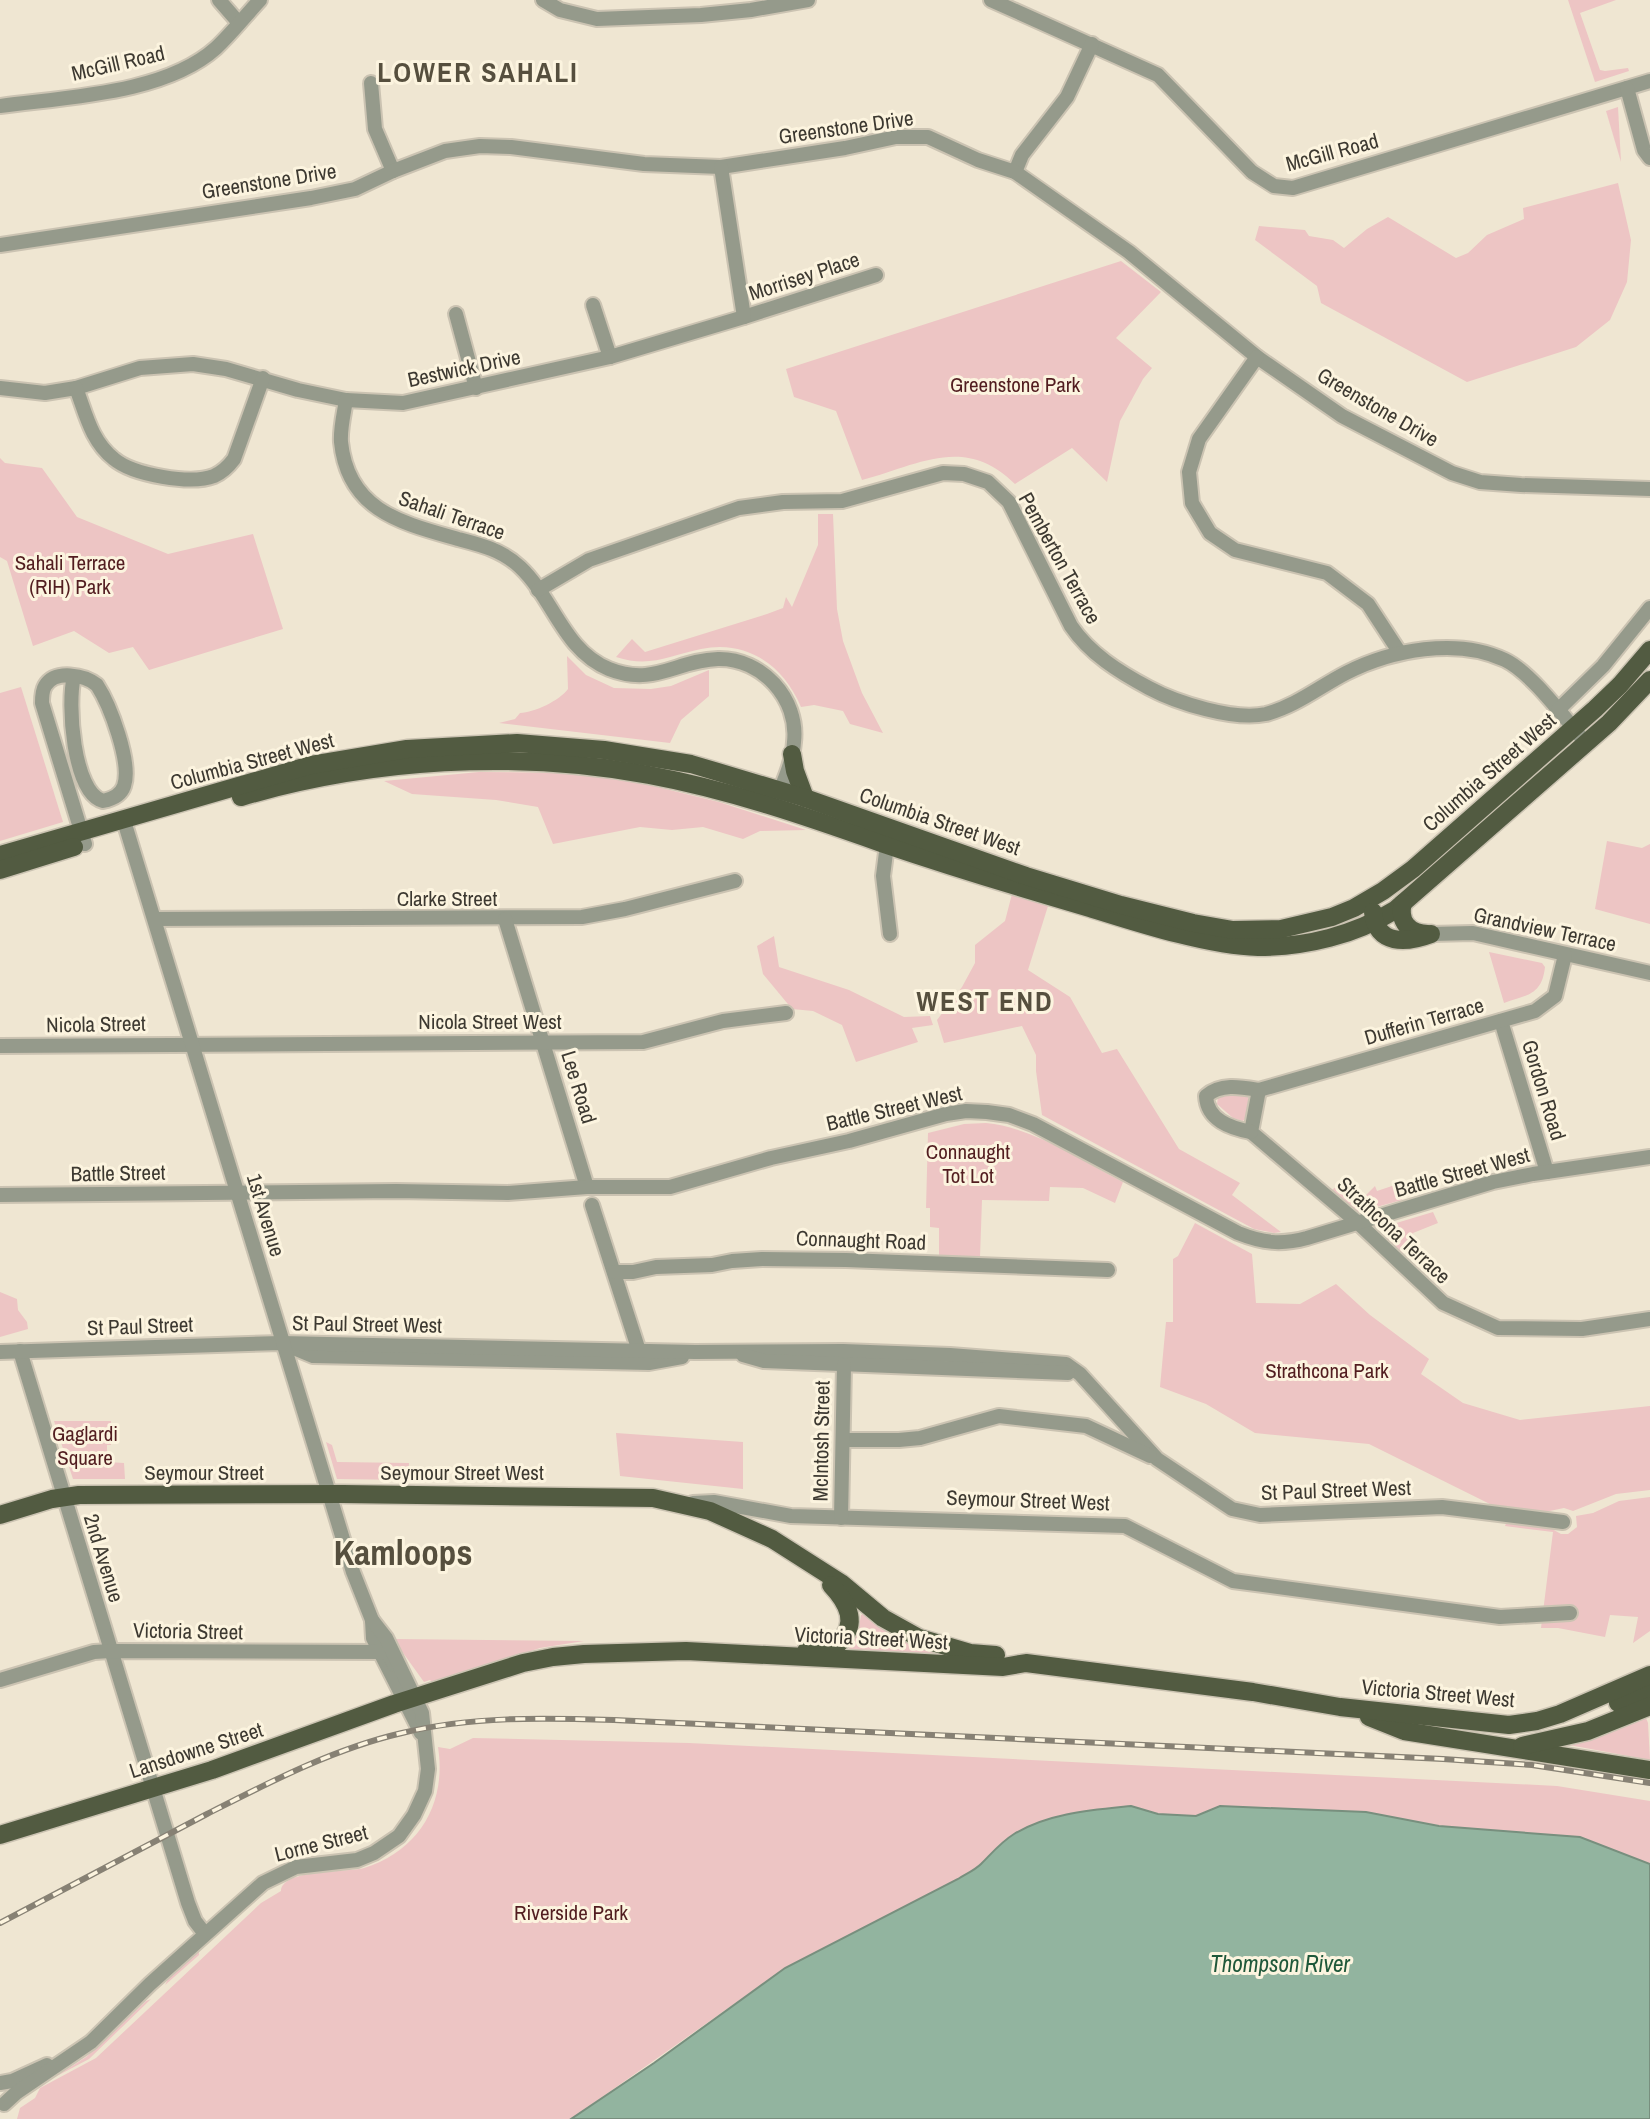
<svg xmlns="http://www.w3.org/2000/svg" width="1650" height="2119" viewBox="0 0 1650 2119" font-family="'Archivo Narrow',sans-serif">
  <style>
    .green { fill: #edc5c4 }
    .water { fill: #92b49f; stroke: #788f7e; stroke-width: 2 }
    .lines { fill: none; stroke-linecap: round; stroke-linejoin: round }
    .minor-casing { stroke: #cbc3b2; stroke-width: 18 }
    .major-casing { stroke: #cbc3b2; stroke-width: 21 }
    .minor { stroke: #959a8b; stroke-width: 14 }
    .major { stroke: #525b41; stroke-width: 18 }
    .rail-casing { stroke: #878174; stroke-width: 6 }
    .rail { stroke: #fcf4df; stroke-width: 3.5; stroke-dasharray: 10; stroke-linecap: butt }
    .labels { text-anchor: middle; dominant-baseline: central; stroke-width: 6; stroke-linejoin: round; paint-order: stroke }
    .street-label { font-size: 21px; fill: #3d3931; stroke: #fcf4df }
    .park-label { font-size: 21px; fill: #521d20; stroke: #fcf4df }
    .water-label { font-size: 23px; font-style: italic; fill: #1f583a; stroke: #fcf4df }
    .district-label { font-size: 28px; font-weight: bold; letter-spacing: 2px; fill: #564f3e; stroke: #fcf4df }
    .town-label { font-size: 35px; font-weight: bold; fill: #564f3e; stroke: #fcf4df }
  </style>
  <rect width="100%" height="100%" fill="#efe6d2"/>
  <g class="green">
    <path d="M1568,0H1616L1580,13L1600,70L1605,71L1628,68L1629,71L1595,82Z"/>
    <path d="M1618,107L1621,162L1606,111Z"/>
    <path d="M1618,183L1631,240L1627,282L1610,320L1576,347L1467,382L1321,303L1317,286L1255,240L1259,226L1305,230L1309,236L1333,240L1344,248L1367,229L1388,217L1456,258L1468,253L1487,235L1524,219L1523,208Z"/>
    <path d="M1121,261L1161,292L1116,338L1152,368L1143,379L1120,421L1107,482L1072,448L1015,484C965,434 918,465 862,480L836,411L794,397L786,369Z"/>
    <path d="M0,458L5,463L42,468L77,517L168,554L253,534L283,629L149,670L133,647L109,653L74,631L33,646L7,561L0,557Z"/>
    <path d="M818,514H833L837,609L843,641L862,693L883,733L850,724L843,711L814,705L801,707C784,666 747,639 701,649C668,656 650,668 616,657L632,639L645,652L767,614L783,608L786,597L792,607L818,545Z"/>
    <path d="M567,656L586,675L614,688L651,689L671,686L709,670V696L681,720L670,743L499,723L515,719L520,713C535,712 559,701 568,689Z"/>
    <path d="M21,687L63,822L0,841V693Z"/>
    <path d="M479,772L572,773L645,784L719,802L806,830L760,831L743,839L703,827L672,830L640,827L553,844L538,807L496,800L412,794L384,781Z"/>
    <path d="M1607,841L1642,848L1650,844V924L1595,909Z"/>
    <path d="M1012,894L1048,906L1028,970L1070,997L1102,1053L1117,1049L1179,1149L1240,1183L1232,1195L1281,1232L1274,1233L1254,1229L1042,1115L1036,1071V1055L1022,1026L944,1043L937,1020L962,987L975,963V945L1005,921Z"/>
    <path d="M774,936L779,967L849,990L904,1017L930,1016L933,1025L912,1028L918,1042L856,1062L842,1025L813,1011L792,1009L763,974L757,946Z"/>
    <path d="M1489,952L1542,963L1545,967C1542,995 1527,995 1504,1003Z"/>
    <path d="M1245,1092C1252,1100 1250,1114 1243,1121L1233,1118L1217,1104L1218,1097Z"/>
    <path d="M986,1123C1035,1128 1080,1160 1123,1182L1115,1203L1083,1188L1050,1187L1049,1201L982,1200L980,1257L939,1256V1228L930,1227V1208H926L928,1133L964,1124Z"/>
    <path d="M1344,1180L1363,1198L1375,1186L1377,1191L1398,1184L1402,1200L1358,1212L1352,1209L1332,1190Z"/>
    <path d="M1433,1212L1438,1223L1413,1233L1416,1246L1401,1254L1388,1241L1386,1230L1393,1224Z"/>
    <path d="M1195,1223L1252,1254L1256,1303L1300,1304L1336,1284L1370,1315L1429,1359L1421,1374L1463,1403L1520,1420L1650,1406V1490L1616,1494L1573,1511L1564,1508L1535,1514L1508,1513L1369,1444L1255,1433L1206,1404L1160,1387L1166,1322H1173V1259L1178,1256Z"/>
    <path d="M0,1292L17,1299L18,1310L27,1322L28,1329L0,1337Z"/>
    <path d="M54,1421H111V1445H107V1462L124,1463L125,1479H73Z"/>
    <path d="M616,1433L743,1442V1489L620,1476Z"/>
    <path d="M326,1442L332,1445L337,1462L409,1463L408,1480L337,1479Z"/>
    <path d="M1650,1497V1631L1633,1643L1638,1617L1610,1615L1605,1637L1558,1628H1541L1553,1532L1505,1526L1507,1521L1545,1525L1561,1534H1568L1577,1527L1576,1516L1593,1513L1619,1501Z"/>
    <path d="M865,1613L949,1655V1656L848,1653V1650L858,1633L861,1615Z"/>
    <path d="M393,1639L584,1641L540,1648L433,1683L430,1680L424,1682Z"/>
    <path d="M1644,1713L1648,1723L1650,1760L1569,1745L1570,1741Z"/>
    <path d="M473,1738L689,1743L1557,1786L1650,1801V1864L1366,1812L1220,1806L1196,1816L1158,1814L1131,1806L1001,1843L979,1866L958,1879L785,1968L571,2119H17L20,2108L35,2098L40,2088L96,2058L261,1903L281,1891C282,1869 345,1873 364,1868C419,1851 447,1803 438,1747L450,1749Z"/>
    <path d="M199,1950V1955L165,1985L168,1979Z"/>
    <path d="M151,1999L89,2059L55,2077L86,2057L146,2001Z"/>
  </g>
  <path class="water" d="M1131,1806L1158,1814L1196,1816L1220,1806L1366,1812L1439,1826L1580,1837L1650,1864V2119H571L654,2063L785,1968L958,1879C966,1874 975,1870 981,1864C992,1853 1001,1842 1014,1834C1048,1813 1091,1810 1131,1806Z"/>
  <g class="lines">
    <defs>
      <g id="minor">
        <path d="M219,0L239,23"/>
        <path d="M543,0L560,10L597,19L701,15L751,10L808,0"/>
        <path d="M991,0L1158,75L1252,172L1274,186L1293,188L1650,81"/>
        <path d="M371,83L375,129L393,171"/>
        <path d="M1627,88L1644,150L1650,158"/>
        <path d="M0,106C66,97 165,94 216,48C232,33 246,15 260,0"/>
        <path d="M1015,172L1022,155L1067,97L1092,44"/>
        <path d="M0,245L311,198L355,189L393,171L445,151L480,146L511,147L644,164L721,167L845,148L896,137H928L978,160L1015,172L1129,252L1257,357L1342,416L1452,473L1480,482L1521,485L1650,489"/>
        <path d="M593,305L610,357"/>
        <path d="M456,314L476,388"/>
        <path d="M744,317L876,275"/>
        <path d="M1257,357L1199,439L1189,472L1192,503L1210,533L1235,550L1327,573L1368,604L1400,653"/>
        <path d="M0,388L45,393L76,388L140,368L193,364L226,369L298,390L346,400L403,403L610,357L744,317L721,167"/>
        <path d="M76,388C86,414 91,441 114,459C133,475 191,485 214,476C223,472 228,467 234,459L263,378"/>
        <path d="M346,400C344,413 340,429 341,442C348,511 402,523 458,539C481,545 502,550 520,567C554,599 563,650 609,669C654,687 677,660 718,659C762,658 799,699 794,742C793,761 784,781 777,798"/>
        <path d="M538,590L589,560L739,508L783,502L842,501L943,473L964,474L988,482L1009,502L1071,626C1090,654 1119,672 1149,688C1177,703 1234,721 1266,714C1296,706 1319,687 1346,673C1391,650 1457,637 1505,660C1532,673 1565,719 1586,743"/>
        <path d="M74,677C67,702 73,793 103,801C113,799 121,795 124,786C132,763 110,705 97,685C85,675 55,669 45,686C42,691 42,697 42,703L85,844"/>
        <path d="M1558,710L1603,666L1650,608"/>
        <path d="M888,837L883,876L890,934"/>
        <path d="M155,919L582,917L625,909L735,881"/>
        <path d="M505,919L587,1187"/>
        <path d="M1431,934L1473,933L1650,973"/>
        <path d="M1501,1021L1547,1172"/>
        <path d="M0,1046L643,1042L723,1021L786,1013"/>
        <path d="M1259,1090L1251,1132L1357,1222L1443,1303L1498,1328L1582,1329L1650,1319"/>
        <path d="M1251,1132C1230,1128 1207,1120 1206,1096C1221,1083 1241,1087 1259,1090L1535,1011L1555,996L1565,955"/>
        <path d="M0,1195L396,1191L508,1193L587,1187H670L771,1158L849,1141L946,1114L966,1111L987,1112L1009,1115L1033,1124L1238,1233C1263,1243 1281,1245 1307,1238L1493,1182L1533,1174L1650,1157"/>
        <path d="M592,1205L639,1351"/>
        <path d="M615,1272H633L656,1267L712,1265L732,1261L762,1259L846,1260L1108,1270"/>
        <path d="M289,1346L313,1356L649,1363L682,1357"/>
        <path d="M20,1351L188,1903L195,1921L205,1934"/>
        <path d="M0,1352L281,1343L695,1352L843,1351L950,1355L1066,1364L1080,1374L1157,1459L1232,1509L1260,1515L1442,1507L1563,1522"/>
        <path d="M743,1355L764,1361L1068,1373"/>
        <path d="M843,1440H899L920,1438L999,1416L1086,1426L1150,1456"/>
        <path d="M693,1503L714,1502L791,1516L1125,1526L1233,1581L1500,1617L1570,1613"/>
        <path d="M841,1518L844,1365"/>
        <path d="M372,1620L373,1638L421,1733"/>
        <path d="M0,1680L94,1652L110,1651L384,1652L389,1655L394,1665"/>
        <path d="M0,2083L12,2081L47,2065"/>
        <path d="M4,2104L16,2093L91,2042L150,1984L263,1883L296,1867L357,1860L374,1853L399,1836L414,1815L425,1791L428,1769L422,1713L386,1638L372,1620L353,1572L124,821"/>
      </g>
      <g id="major">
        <path d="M792,754L795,771L805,798"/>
        <path d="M241,797C371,759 516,750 649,775C730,790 808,817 884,844C952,867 1021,888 1090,908C1138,923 1209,946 1258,947C1306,947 1355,935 1395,910L1609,723L1650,680"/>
        <path d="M0,855L311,765L407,749L517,743L604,750L691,764L805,798L1026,876L1121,905L1193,923L1233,930L1281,929L1332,917L1354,908L1383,891L1413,869L1595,709L1620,685L1650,650"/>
        <path d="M0,870L74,847"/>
        <path d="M1403,903C1398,921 1409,934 1428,934"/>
        <path d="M1373,912C1376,946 1407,943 1431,934"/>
        <path d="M0,1515L52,1499L79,1495L343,1494L653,1498L710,1511L772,1539L841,1583L883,1618L919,1638L970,1653L996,1655"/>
        <path d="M806,1651L838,1644C859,1624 848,1603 831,1585"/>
        <path d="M1618,1703L1650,1689"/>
        <path d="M1369,1717L1404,1731L1650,1770"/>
        <path d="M1522,1746L1588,1731L1650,1706"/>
        <path d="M0,1835L212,1770L394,1704L523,1663L553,1657L584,1654L686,1651L1003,1667L1026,1663L1253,1692L1340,1707L1509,1725L1537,1721L1560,1714L1650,1675"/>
      </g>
    </defs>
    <use href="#minor" class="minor-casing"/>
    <use href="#major" class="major-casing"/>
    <use href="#minor" class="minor"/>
    <use href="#major" class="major"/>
    <defs>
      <path id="rail" d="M0,1923C69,1887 138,1850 207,1814C270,1782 333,1749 402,1733C472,1716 543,1718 614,1720L1443,1759L1532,1765L1650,1783"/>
    </defs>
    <use href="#rail" class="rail-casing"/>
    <use href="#rail" class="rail"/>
  </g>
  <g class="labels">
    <g class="street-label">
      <text transform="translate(118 63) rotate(-13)">McGill Road</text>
      <text transform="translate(846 127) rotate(-8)">Greenstone Drive</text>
      <text transform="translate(1332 152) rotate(-15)">McGill Road</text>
      <text transform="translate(269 181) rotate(-9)">Greenstone Drive</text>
      <text transform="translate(804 276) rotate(-18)">Morrisey Place</text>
      <text transform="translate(464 368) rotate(-12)">Bestwick Drive</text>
      <text transform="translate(1378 407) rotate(30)">Greenstone Drive</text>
      <text transform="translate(452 515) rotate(19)">Sahali Terrace</text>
      <text transform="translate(1060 558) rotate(61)">Pemberton Terrace</text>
      <text transform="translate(252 761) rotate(-15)">Columbia Street West</text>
      <text transform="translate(1489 772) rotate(-41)">Columbia Street West</text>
      <text transform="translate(940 821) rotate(19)">Columbia Street West</text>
      <text x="447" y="898">Clarke Street</text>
      <text transform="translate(1545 929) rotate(12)">Grandview Terrace</text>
      <text x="490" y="1021">Nicola Street West</text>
      <text transform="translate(1424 1021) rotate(-16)">Dufferin Terrace</text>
      <text transform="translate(96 1024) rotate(-1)">Nicola Street</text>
      <text transform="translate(579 1087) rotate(73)">Lee Road</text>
      <text transform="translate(1544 1090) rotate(73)">Gordon Road</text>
      <text transform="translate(894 1108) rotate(-13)">Battle Street West</text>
      <text transform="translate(1462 1172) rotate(-15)">Battle Street West</text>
      <text transform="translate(118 1173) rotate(-1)">Battle Street</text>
      <text transform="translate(266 1215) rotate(73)">1st Avenue</text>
      <text transform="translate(1394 1230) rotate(43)">Strathcona Terrace</text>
      <text transform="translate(861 1240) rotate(2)">Connaught Road</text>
      <text transform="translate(367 1324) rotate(1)">St Paul Street West</text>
      <text transform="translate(140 1326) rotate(-2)">St Paul Street</text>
      <text transform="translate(821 1441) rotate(-89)">McIntosh Street</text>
      <text x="204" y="1472">Seymour Street</text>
      <text x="462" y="1472">Seymour Street West</text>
      <text transform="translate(1336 1490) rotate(-2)">St Paul Street West</text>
      <text transform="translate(1028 1500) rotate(2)">Seymour Street West</text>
      <text transform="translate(104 1558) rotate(73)">2nd Avenue</text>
      <text transform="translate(188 1631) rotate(1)">Victoria Street</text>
      <text transform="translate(871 1638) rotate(3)">Victoria Street West</text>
      <text transform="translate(1438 1693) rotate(5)">Victoria Street West</text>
      <text transform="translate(196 1750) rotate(-18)">Lansdowne Street</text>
      <text transform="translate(321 1843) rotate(-14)">Lorne Street</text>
    </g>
    <g class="park-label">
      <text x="1015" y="384">Greenstone Park</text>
      <text x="70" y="562">Sahali Terrace<tspan x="70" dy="24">(RIH) Park</tspan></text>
      <text x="968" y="1151">Connaught<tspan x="968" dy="24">Tot Lot</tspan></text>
      <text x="1327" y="1370">Strathcona Park</text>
      <text x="85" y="1433">Gaglardi<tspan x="85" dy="24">Square</tspan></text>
      <text x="571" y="1912">Riverside Park</text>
    </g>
    <g class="water-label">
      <text x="1280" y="1963">Thompson River</text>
    </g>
    <g class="district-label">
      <text x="478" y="72">LOWER SAHALI</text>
      <text x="985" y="1001">WEST END</text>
    </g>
    <g class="town-label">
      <text x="403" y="1552">Kamloops</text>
    </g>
  </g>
</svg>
